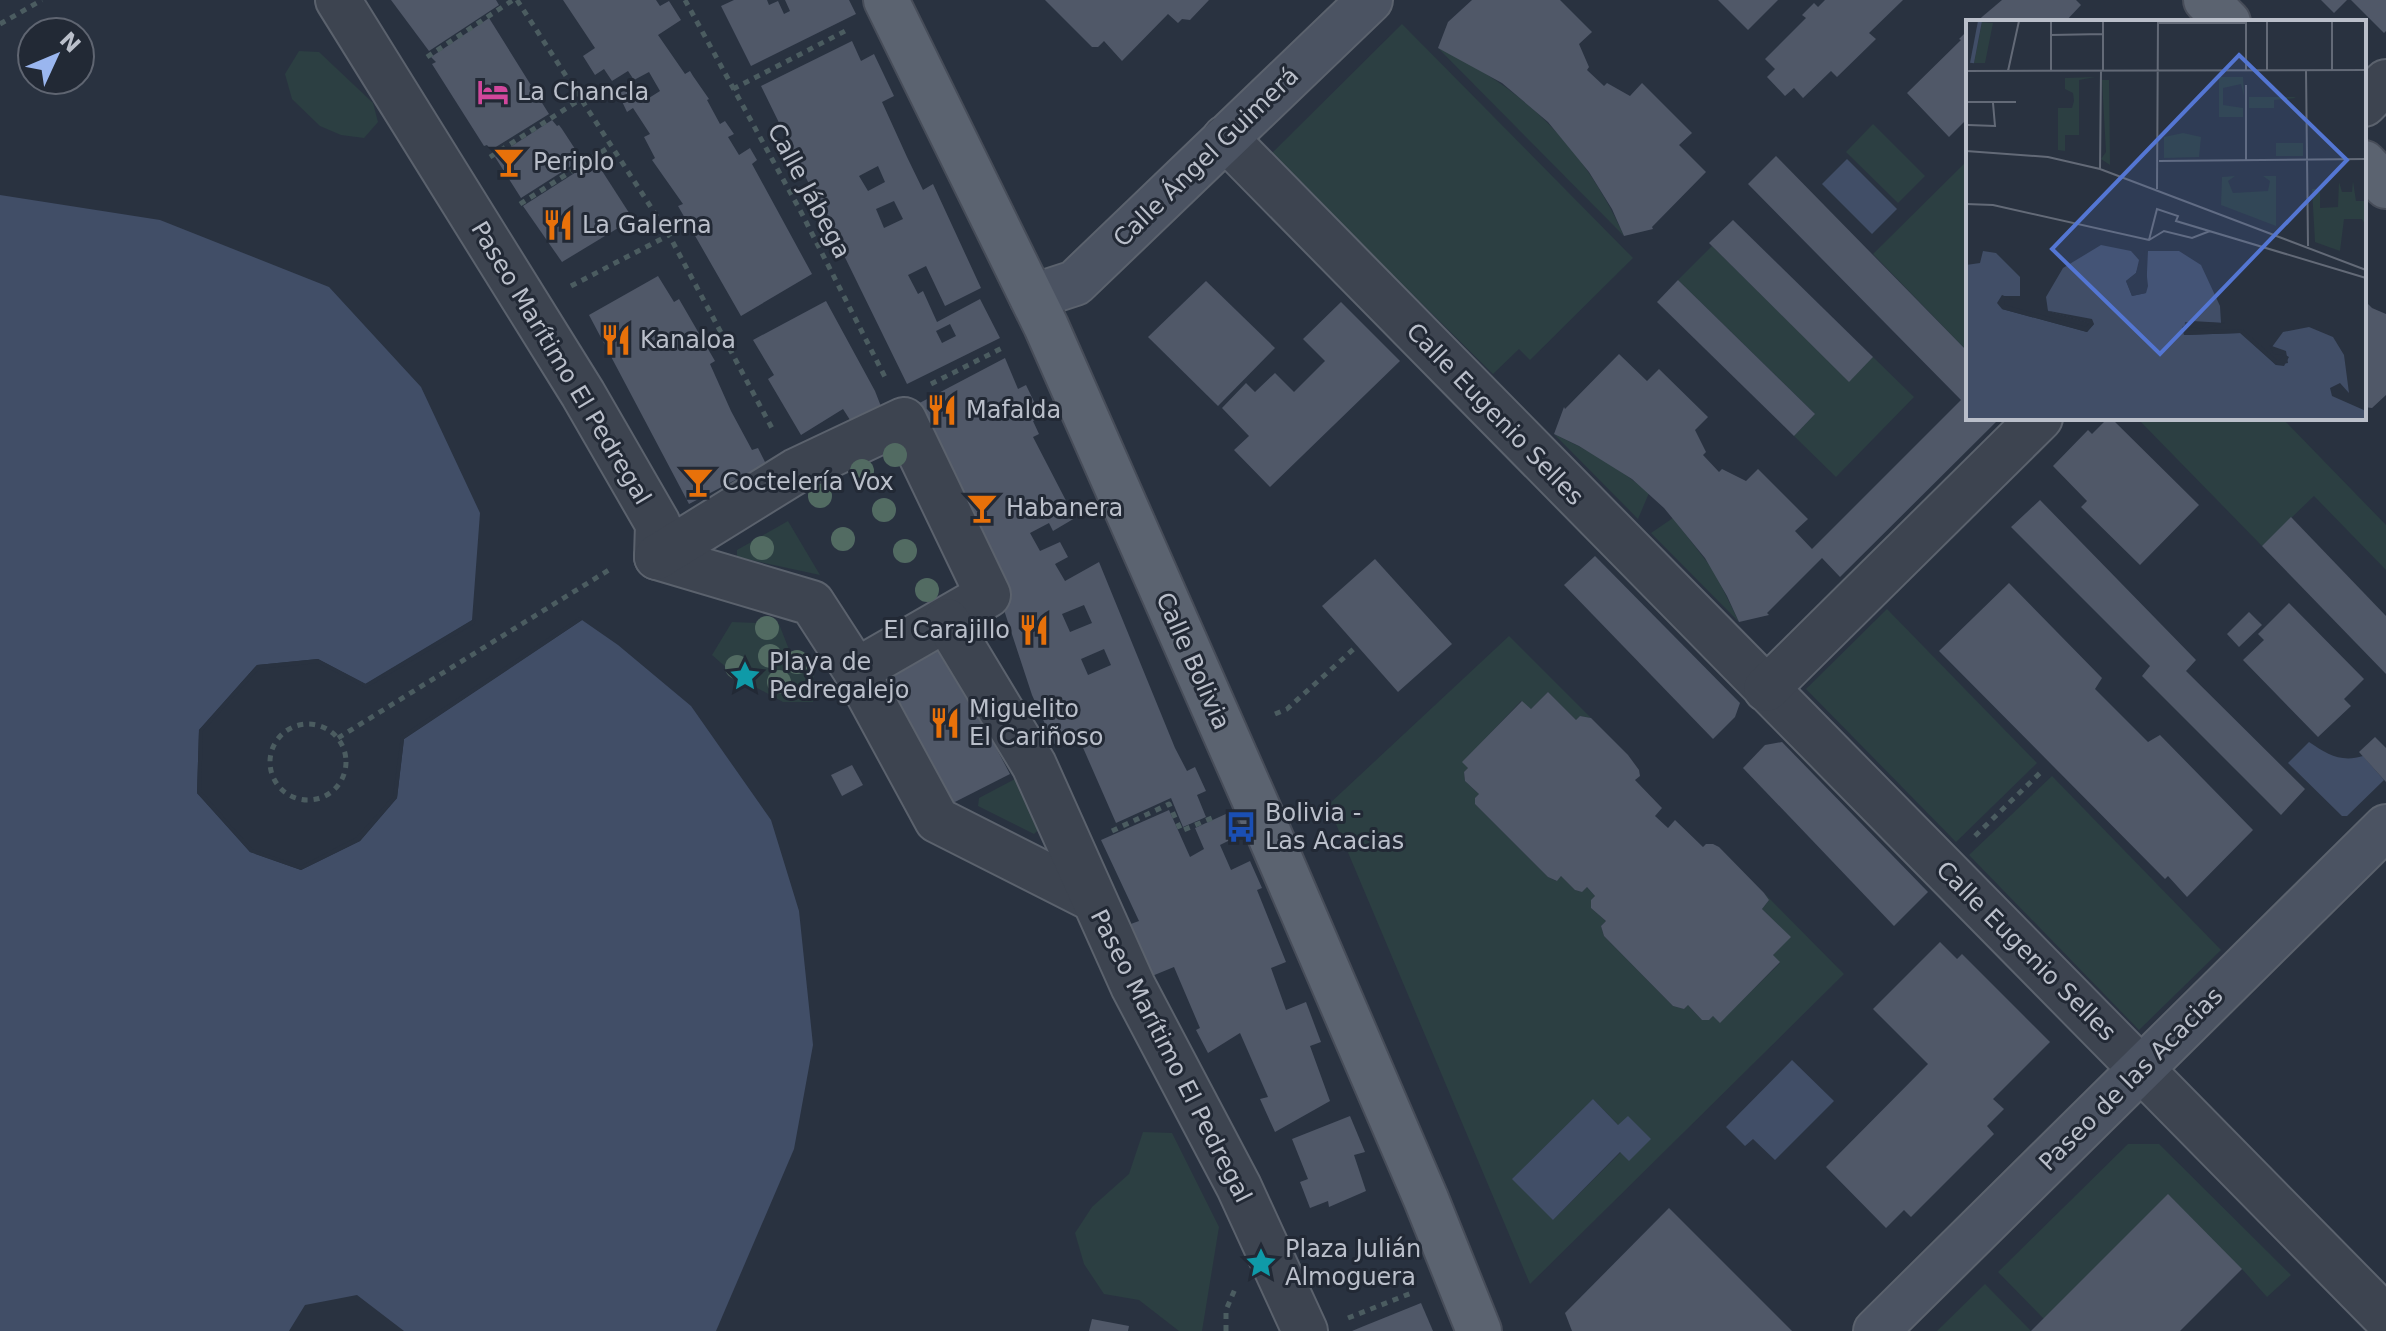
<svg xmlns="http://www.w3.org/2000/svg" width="2386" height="1331" viewBox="0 0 2386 1331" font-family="'DejaVu Sans',sans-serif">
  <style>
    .green { fill: #2c3f42; fill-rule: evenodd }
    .water { fill: #414e67 }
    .pier { fill: #293240 }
    .building { fill: #505868; fill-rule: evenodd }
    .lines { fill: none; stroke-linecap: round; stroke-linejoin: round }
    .street-casing { stroke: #5b626d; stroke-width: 48 }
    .secondary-casing { stroke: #5b626d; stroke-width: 48 }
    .primary-casing { stroke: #474d59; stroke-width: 48 }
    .path { stroke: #4b5c60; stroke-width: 5; stroke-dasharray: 6 6; stroke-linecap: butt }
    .street { stroke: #3d4450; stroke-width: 44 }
    .secondary { stroke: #4b5362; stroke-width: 44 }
    .primary { stroke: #5b6370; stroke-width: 44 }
    .tree { fill: #526b62 }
    .labels { text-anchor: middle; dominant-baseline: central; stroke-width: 6; stroke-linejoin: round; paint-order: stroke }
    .poi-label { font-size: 24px; fill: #babfca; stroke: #222935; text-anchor: start }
    .street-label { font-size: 24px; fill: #babfca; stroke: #222935 }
    .inset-river { fill: none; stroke: #414e67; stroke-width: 4 }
    .inset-road { fill: none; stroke: #636a77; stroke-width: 2 }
    .view { fill: #5476d3; fill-opacity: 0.15; stroke: #5476d3; stroke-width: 4 }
    .inset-edge { fill: none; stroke: #babfca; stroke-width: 4 }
  </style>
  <rect width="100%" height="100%" fill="#293240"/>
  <g class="green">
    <path d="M1402,24L1633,258L1530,360L1519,349L1493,374L1271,154Z"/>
    <path d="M1438,48C1525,88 1585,149 1624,236Z"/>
    <path d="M299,51L319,52L373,103L378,122L364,138L341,135L320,126L292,99L285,74Z"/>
    <path d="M1873,124L1925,176L1898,203L1846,152Z"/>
    <path d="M1968,160V202L1965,205L1968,208V352L1873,254Z"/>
    <path d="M1712,246L1849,381L1873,357L1914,397L1836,477L1794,436L1815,414L1678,280Z"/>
    <path d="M2137,418H2282L2386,525V570L2314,496L2262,546Z"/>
    <path d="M1554,434C1588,450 1621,469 1649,493L1638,519Z"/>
    <path d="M1673,518L1714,571L1739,622L1651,533Z"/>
    <path d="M788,521L820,575L737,557V550Z"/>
    <path d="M1887,609L2037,763L1956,842L1806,689Z"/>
    <path d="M732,622L779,624L790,652L814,670L813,702H783L737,677L712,655Z"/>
    <path d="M1509,636L1591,718L1580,716L1576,720L1548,692L1531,709L1521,701L1463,762L1468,768L1464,772L1465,781L1479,794L1475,798V804L1548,877L1556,881L1561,876L1575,890L1582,892L1587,887L1595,896L1591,900V908L1606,921L1601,926L1604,936L1673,1006L1684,1009L1688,1005L1702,1020H1709L1713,1016L1720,1022L1780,963L1773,955L1790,937L1762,909L1769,900L1764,893L1844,974L1530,1284L1328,805ZM1593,1099L1619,1126L1621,1152L1553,1220Z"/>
    <path d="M2052,776L2221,950L2139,1030L1969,855Z"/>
    <path d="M1015,779L1024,782L1042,826L1034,834L978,806L979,798Z"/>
    <path d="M1143,1132L1172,1133L1219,1227L1202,1331H1179L1139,1300L1104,1294L1084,1264L1075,1233L1092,1207L1129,1174Z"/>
    <path d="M2128,1144H2159L2291,1275L2267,1297L2242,1269L2044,1319L1998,1272Z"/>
    <path d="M1985,1284L2031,1331H1937Z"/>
  </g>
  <g class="water">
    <path d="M1847,159L1897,209L1872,234L1822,184Z"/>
    <path d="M0,195L160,220L329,287L421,387L480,513L472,620L365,684L318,659L257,665L199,730L197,793L250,852L301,870L360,841L397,798L404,739L582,620L618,645L691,706L771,820L799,911L813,1045L794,1149L716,1331H404L357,1295L305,1305L289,1331H0Z"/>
    <path d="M2309,742C2327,754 2341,763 2363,756L2384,780L2347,816H2342L2288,763Z"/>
    <path d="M1792,1060L1834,1101L1775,1160L1753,1139L1745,1146L1726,1127Z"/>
    <path d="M1593,1099L1618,1125L1628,1116L1651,1139L1629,1161L1620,1152L1553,1220L1512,1179Z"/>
  </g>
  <path class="pier" d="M580,617L582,620L404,739L397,798L360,841L301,870L250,852L197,793L199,730L257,665L318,659L366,684L476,618L474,624L366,688L318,663L259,669L203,731L201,791L252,849L301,866L357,837L393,796L401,736Z"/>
  <g class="building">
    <path d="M391,0H496L499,5L429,51Z"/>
    <path d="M563,0H656L660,6L669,1L681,20L658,35L685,74L690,71L693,76L709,99L707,100L720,124L725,121L734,134L728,137L739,155L750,148L757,160L752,164L812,274L741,316L678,206L683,204L652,160L655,158L644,137L650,134L633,108L627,112L618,93L632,89L641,103L660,91L649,72L634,80L628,71L612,81L604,69L595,75L583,56L595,48Z"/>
    <path d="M734,0H767L769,5L778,1L784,14L790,11L785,0H849L856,14L751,66L721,6Z"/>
    <path d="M1045,0H1209L1190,20L1182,19L1178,23L1168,14L1122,61L1104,41L1098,47H1092Z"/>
    <path d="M1472,0H1560L1592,32L1579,44L1589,67L1587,70L1604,86L1607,83L1630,96L1642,83L1692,133L1679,145L1706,172L1652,227L1653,229L1624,236L1612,209L1589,172L1548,122L1502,83L1438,48L1448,22Z"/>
    <path d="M1718,0H1778L1748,30Z"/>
    <path d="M1825,0H1903L1869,33L1876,39L1837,77L1831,71L1803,98L1794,88L1785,96L1767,77L1775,69L1765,59L1806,18L1802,15L1814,3L1818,7Z"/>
    <path d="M2002,0H2076L2081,5L2065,22H1976Z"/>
    <path d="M2321,0H2347L2334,13Z"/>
    <path d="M2351,0H2386V31L2384,33Z"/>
    <path d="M489,18L549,114L491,150L487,145L484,146L432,64L436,62L431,57Z"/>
    <path d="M1968,30V118L1949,137L1907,93L1961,40L1959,39Z"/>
    <path d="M852,41L861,61L874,54L894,96L882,102L907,157L923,190L933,184L981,288L945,306L926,266L908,275L918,294L923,291L937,322L980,299L1000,338L907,384L761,86ZM878,166L885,182L868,191L859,176ZM894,201L903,219L884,228L876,209ZM950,324L956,336L942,343L936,331Z"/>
    <path d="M552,120L557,126L559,125L562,129L577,152L574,154L579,161L521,198L495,157Z"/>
    <path d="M1776,156L1968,352V418H2000L1840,577L1822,558L1767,613L1769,615L1739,622L1727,596L1705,558L1664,508L1632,479L1579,446L1554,434L1564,407L1565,409L1619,354L1647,381L1659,369L1708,417L1695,430L1706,452L1703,455L1719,472L1722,469L1746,481L1758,469L1808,519L1795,531L1812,549L1961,400L1748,184Z"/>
    <path d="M595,160L633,219L562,262L523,206Z"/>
    <path d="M1733,220L1873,357L1849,382L1709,243Z"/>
    <path d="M658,276L674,302L679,299L715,361L710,364L731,411L752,450L758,448L766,464L689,504L589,315Z"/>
    <path d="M1678,280L1815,414L1794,436L1657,302Z"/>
    <path d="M1206,281L1275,348L1218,406L1148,337Z"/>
    <path d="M2364,300L2372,308L2386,314V395L2372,408L2364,407Z"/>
    <path d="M826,301L875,391L882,409L852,423L843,409L801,435L768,379L774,375L753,340Z"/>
    <path d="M1341,302L1400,361L1270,487L1234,450L1249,436L1222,408L1246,383L1255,392L1275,373L1294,392L1325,361L1303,339Z"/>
    <path d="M1005,358L1018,389L1026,385L1041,416L1033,421L1039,434L1033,437L1075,518L1053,531L1049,523L1030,533L1040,551L1060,542L1068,557L1055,564L1065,581L1099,562L1175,748L1187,771L1195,767L1206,791L1197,795L1206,817L1183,827L1171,798L1116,823L1077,734L1054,744L1032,695L1003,607L910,408ZM1084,605L1092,623L1070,632L1062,614ZM1104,649L1111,665L1088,675L1081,659Z"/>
    <path d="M2108,418H2111L2199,505L2140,565L2081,507L2087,501L2053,466L2088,430L2092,434Z"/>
    <path d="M2040,500L2196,660L2186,671L2305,789L2281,815L2142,676L2150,666L2011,527Z"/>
    <path d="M2291,517L2386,616V674L2262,546Z"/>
    <path d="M1595,556L1740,703L1735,717L1713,739L1564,585Z"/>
    <path d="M1375,559L1452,644L1398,692L1322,606Z"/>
    <path d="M2009,583L2102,678L2095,689L2148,742L2160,735L2253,830L2187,897L2168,876L2165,879L1939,651Z"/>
    <path d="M2289,603L2364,679L2344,699L2351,706L2318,737L2243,660L2264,640L2258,634Z"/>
    <path d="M2249,612L2262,625L2239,647L2227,634Z"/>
    <path d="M938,639L1010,774L949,805L880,669Z"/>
    <path d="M1548,692L1576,720L1580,716L1591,718L1628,755L1639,770L1640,776L1635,780L1662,808L1655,816L1668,828L1675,820L1703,847L1706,844H1713L1719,847L1764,893L1769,900L1762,909L1791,937L1773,955L1780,962L1720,1023L1713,1016L1709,1020H1702L1688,1005L1684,1009L1673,1006L1604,936L1601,926L1606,921L1591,908V900L1595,896L1587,887L1582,892L1575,890L1561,876L1557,881L1548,877L1475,804V798L1479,794L1465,781L1464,772L1468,768L1462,762L1522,701L1531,709Z"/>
    <path d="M2375,737L2386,748V782L2359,752Z"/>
    <path d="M1782,742L1928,892L1894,926L1743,768L1765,745Z"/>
    <path d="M852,765L863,785L842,796L831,775Z"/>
    <path d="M1169,810L1190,857L1204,849L1195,828L1228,813L1238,836L1220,845L1231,870L1250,861L1262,888L1257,890L1286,962L1271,968L1286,1010L1306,1002L1321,1042L1310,1046L1330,1101L1275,1132L1260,1099L1268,1097L1240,1033L1208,1053L1196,1030L1200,1028L1174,967L1152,976L1128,925L1139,921L1101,840Z"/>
    <path d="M1940,942L1957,959L1962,954L2050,1042L1993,1099L2004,1109L1987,1126L1994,1134L1911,1217L1904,1210L1886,1228L1826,1167L1928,1064L1873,1009Z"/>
    <path d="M1350,1116L1365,1152L1354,1155L1366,1191L1329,1207L1328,1201L1310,1208L1300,1182L1308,1179L1292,1139Z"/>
    <path d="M2168,1194L2242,1269L2180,1331H2031Z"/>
    <path d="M1669,1208L1792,1331H1572L1565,1313Z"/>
    <path d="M1421,1303L1433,1331H1352L1364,1326Z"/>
    <path d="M1092,1319L1129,1326L1128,1331H1089Z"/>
  </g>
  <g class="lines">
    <defs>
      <g id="street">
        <path d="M338,0L583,394L658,524L657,557L812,603L856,671L937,820L1091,898"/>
        <path d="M2364,104L2386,82"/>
        <path d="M1225,138L2386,1318"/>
        <path d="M657,557L796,471L904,420L988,595L856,671"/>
        <path d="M947,621L1034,765L1133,986L1239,1187L1305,1331"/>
        <path d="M1766,689L2040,418"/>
      </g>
      <g id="secondary">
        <path d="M1032,297L1075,283L1370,0"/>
        <path d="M1876,1331L2386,827"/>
      </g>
      <g id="primary">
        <path d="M886,0L1046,326L1261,815L1426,1199L1479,1331"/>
        <path d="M2206,0L2228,22"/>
        <path d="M2364,163L2386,186"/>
      </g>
    </defs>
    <use href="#street" class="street-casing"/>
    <use href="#secondary" class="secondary-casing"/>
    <use href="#primary" class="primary-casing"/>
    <g class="path">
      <path d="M517,0L669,235L774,432"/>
      <path d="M685,0L801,212L885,377"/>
      <path d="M0,24L42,0"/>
      <path d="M427,57L513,0"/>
      <path d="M733,89L849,29"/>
      <path d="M490,157L581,99"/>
      <path d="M520,204L611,146"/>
      <path d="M571,286L669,235"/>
      <path d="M931,384L1004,347"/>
      <path d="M1275,714L1287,709L1357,646"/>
      <circle cx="308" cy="762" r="38"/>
      <path d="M338,738L612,568"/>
      <path d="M1112,831L1169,804L1181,831L1212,818"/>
      <path d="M1975,836L2042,771"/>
      <path d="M1348,1318L1414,1292"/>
      <path d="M1226,1331V1310L1235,1289"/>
    </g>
    <use href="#street" class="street"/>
    <use href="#secondary" class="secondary"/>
    <use href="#primary" class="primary"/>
  </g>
  <g class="tree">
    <circle cx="895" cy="455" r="12"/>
    <circle cx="862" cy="471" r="12"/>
    <circle cx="820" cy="496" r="12"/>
    <circle cx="884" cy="510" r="12"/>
    <circle cx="843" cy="539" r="12"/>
    <circle cx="762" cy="548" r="12"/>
    <circle cx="905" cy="551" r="12"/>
    <circle cx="927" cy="590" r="12"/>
    <circle cx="767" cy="628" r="12"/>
    <circle cx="770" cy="656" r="12"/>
    <circle cx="797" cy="662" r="12"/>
    <circle cx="737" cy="667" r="12"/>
    <circle cx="779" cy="682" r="12"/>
  </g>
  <defs>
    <symbol id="hotel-bare" viewBox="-9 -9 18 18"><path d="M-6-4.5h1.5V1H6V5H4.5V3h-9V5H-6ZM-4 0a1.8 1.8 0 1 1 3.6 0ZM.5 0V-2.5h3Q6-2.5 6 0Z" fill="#d1479c" stroke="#222935" stroke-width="2.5" paint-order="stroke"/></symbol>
    <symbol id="bar-bare" viewBox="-9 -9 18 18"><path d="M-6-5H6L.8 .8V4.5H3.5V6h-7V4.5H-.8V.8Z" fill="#e8710a" stroke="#222935" stroke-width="2.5" paint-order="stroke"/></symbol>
    <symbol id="restaurant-bare" viewBox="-9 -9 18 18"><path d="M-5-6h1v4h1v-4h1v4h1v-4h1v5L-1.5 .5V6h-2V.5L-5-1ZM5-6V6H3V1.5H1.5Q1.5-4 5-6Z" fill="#e8710a" stroke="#222935" stroke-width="2.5" paint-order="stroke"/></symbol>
    <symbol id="sight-bare" viewBox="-9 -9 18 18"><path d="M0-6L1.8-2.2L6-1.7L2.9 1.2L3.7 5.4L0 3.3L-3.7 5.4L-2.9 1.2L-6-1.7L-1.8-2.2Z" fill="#0f9aa8" stroke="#222935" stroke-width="2.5" paint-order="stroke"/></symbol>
    <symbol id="bus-bare" viewBox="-9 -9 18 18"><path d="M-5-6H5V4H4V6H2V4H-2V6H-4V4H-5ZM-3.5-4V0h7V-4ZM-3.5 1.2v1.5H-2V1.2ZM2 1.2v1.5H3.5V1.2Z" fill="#1a4fb4" stroke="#222935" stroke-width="2.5" paint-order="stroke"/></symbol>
  </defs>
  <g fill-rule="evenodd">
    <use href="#hotel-bare" x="471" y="70" width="44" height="44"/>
    <use href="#bar-bare" x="487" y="140" width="44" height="44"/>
    <use href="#restaurant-bare" x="536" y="203" width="44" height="44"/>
    <use href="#restaurant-bare" x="594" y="318" width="44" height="44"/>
    <use href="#restaurant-bare" x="920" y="388" width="44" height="44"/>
    <use href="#bar-bare" x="676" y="460" width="44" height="44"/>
    <use href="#bar-bare" x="960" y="486" width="44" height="44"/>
    <use href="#restaurant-bare" x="1012" y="608" width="44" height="44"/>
    <use href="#sight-bare" x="723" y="654" width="44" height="44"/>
    <use href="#restaurant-bare" x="923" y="701" width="44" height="44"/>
    <use href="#bus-bare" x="1219" y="805" width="44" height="44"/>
    <use href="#sight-bare" x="1239" y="1241" width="44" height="44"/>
  </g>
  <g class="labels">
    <g class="poi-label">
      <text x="517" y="92">La Chancla</text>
      <text x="533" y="162">Periplo</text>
      <text x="582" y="225">La Galerna</text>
      <text x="640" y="340">Kanaloa</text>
      <text x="966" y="410">Mafalda</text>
      <text x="722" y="482">Coctelería Vox</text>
      <text x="1006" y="508">Habanera</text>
      <text x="1010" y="630" text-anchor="end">El Carajillo</text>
      <text x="769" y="662">Playa de<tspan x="769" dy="28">Pedregalejo</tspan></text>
      <text x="969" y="709">Miguelito<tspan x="969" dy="28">El Cariñoso</tspan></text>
      <text x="1265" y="813">Bolivia -<tspan x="1265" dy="28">Las Acacias</tspan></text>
      <text x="1285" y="1249">Plaza Julián<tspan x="1285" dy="28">Almoguera</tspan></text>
    </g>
    <g class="street-label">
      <text transform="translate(1206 157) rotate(-44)">Calle Ángel Guimerá</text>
      <text transform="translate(809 191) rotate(62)">Calle Jábega</text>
      <text transform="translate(561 363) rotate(59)">Paseo Marítimo El Pedregal</text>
      <text transform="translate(1495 414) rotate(46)">Calle Eugenio Selles</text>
      <text transform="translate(1193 661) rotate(66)">Calle Bolivia</text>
      <text transform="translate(2026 951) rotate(45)">Calle Eugenio Selles</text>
      <text transform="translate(1171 1056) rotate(63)">Paseo Marítimo El Pedregal</text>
      <text transform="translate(2131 1079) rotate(-45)">Paseo de las Acacias</text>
    </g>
  </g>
  <g transform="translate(1966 20)">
    <rect width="400" height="400" fill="#293240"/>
    <path d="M16,2L27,3L19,43H8ZM129,57L113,60V115H99V131L92,130V88H106L108,81L107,73L99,69V58ZM253,57H277L278,76L275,64L257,68V85L277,88V97H253ZM136,60H143L144,145L135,139L140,132ZM283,77H328L330,78L308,80V88H283ZM217,113L235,117L233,137L198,138V117ZM310,123H337V136H310ZM269,156L262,161L267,173L302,171L304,161L297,156H310V206L255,185L256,157ZM387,161L390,181H400V206L396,199H378L374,231L349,222L346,169H354V188L372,187L373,162L376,172H386Z" fill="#2c3f42"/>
    <path d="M135,225L165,231L173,240L170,253L160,261L166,276L180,273L182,231H213L235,245L254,286L255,303L219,302L218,315L275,313L310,345L318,346L323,337L306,327L317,312L343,307L367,317L378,335L383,373L374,363L364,368L366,376L400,391V399H0V245L14,243L17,231L30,233L54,257V276H36V289L121,312L128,304L82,291L80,277L97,248Z" fill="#414e67"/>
    <path d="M178,230L182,266L180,273L166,276L160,261L170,253ZM36,275L48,280L38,279L39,285L120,307L123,303L78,290L126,299L128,304L121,312L36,289L31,283ZM226,301L259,303L235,309L221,306V311L276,309L312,341L318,335L308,334L303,325L320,331L322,343L310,345L274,313L218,315L216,307Z" fill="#293240"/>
    <path class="inset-river" d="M6,43L14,1"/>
    <path class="inset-road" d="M85,1V50M280,1V50M301,1V50M192,3H280M85,15L137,14M137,50V1M340,50L342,226M366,50V1M0,51L400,50M42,51L53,1M280,65V140M0,82H50M2,105L29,106L27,83M0,131L82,137L134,149L400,250M193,141L400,139M134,149L135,50M191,169L192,1M0,184L27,185L183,220L198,211L226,218L244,211M183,220L191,189L212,196L210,201L400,258"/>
    <path class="view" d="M273,35L381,140L194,334L86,229Z"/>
    <rect width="400" height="400" class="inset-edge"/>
  </g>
  <g transform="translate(56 56) rotate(46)"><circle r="38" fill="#222935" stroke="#5f6571" stroke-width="2"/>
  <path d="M0-6L14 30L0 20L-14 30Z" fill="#9ab6ef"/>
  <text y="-12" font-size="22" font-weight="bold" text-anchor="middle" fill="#babfca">N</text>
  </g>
</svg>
